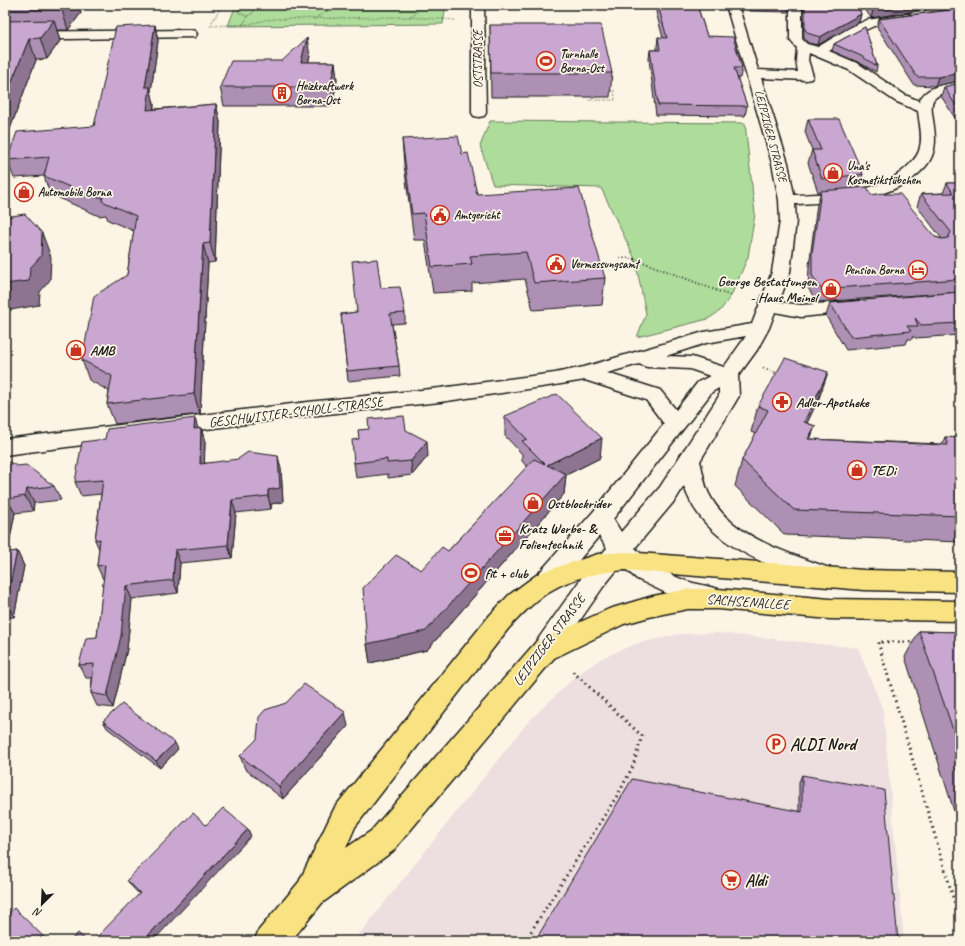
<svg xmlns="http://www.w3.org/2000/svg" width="965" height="946" viewBox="0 0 965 946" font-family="Caveat,sans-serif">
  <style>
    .built { fill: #eddedf }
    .green { fill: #aedc9b; stroke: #657c5c }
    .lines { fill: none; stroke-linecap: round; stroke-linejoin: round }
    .minor-casing { stroke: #1c1c1c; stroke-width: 3 }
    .major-casing { stroke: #1c1c1c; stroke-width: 3 }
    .path-far3 { stroke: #1c1c1c; stroke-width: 1.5; stroke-dasharray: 0.5 2; stroke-linecap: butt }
    .path-far2 { stroke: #1c1c1c; stroke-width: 2; stroke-dasharray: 1 2.5; stroke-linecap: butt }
    .path-far1 { stroke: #1c1c1c; stroke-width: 2.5; stroke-dasharray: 1 3; stroke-linecap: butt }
    .path { stroke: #1c1c1c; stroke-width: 3; stroke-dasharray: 1.5 4; stroke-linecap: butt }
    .minor { fill: #fcf5e5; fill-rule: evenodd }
    .major { fill: #f8e281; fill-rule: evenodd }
    .wall { fill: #ad90b4; stroke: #1c1c1c }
    .shaded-wall { fill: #8d7592; stroke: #1c1c1c }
    .building { fill: #c9a7d1; stroke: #1c1c1c }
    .labels { text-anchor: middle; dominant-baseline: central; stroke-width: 3.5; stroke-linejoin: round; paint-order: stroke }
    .far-poi-label { font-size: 12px; font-weight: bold; fill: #1c1c1c; stroke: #fcf5e5; text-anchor: start }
    .far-street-label { font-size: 12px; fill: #1c1c1c; stroke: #fcf5e5 }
    .poi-label { font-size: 14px; font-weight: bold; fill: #1c1c1c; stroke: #fcf5e5; text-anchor: start }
    .street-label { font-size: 14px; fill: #1c1c1c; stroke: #fcf5e5 }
    .near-poi-label { font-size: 17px; font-weight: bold; fill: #1c1c1c; stroke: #fcf5e5; text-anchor: start }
  </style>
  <rect width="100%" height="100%" fill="#fcf5e5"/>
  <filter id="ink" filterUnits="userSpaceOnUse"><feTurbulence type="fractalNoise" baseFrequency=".025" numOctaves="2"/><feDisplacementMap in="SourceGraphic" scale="8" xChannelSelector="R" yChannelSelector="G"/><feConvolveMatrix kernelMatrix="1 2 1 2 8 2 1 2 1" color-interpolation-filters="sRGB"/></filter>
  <g filter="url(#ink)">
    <path class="built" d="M717,633L858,648L883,710L904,941H354L528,722L576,676L602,658L635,644L680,634Z"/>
    <g class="green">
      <path d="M236,5H446L443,24L228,26Z"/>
      <path d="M490,121L745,123L755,214L748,257L731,296L720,311L708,319L637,337L646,314L635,259L601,188L493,185L480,146Z"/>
    </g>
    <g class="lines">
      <defs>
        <g id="minor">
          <path d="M472,5H484L486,113L484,116L479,117L474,116L472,113Z"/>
          <path d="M726,5H738L758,70L798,72L796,60L797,48L790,40V5H802V39L807,44L818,47L849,28L867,20L907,14L911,15L913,18L911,21L874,26L857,34L829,51L859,64L905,95L919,101C928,85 943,85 960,82V90C952,91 940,92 934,99C925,110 946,142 926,166C895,202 840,202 795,204L796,221L790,272L779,302L801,305L859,301L865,302L868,306L865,310L859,311L801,317L775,312L769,328L757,350L738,376L739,396L700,461C703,472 704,484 709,494C731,538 789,553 832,569L835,576L832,583L823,586L814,583C764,563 703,544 684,486L676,499L635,548C651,564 671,577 693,583C703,585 712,587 721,590L724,597L721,604L712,607L668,594L637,579L621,565L603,587L554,658L545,661L536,658L532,650L536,642L585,573L607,548L599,536L557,587L548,590L539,587L536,580L539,573L593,512L664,424L646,400L585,380L555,385L440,402L308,416L5,455V439L308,402L440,388L555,373L584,367L704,332L752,324L772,272L780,221L779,200L772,163ZM809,53L849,70L895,101L918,111C919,123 923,135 920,147C919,154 914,160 909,165C880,195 833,193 794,195L788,163L761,78L806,80L811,79L813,76L808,60ZM746,336L724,367L692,357L666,356L706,343ZM639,364L647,367L690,369L710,376L698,382L676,410L660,390L607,373ZM719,388V396L660,487L621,532L613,519L712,392Z"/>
          <path d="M191,30L195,31L197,34L195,37L5,40V32Z"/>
        </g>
        <path id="major" d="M625,552L864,570L960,572V592L864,590L625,570C603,572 576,577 557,587C538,597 522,614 508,629L355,827L346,848L371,831L536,642L609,609L653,596L688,589H718L830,599L960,601V621L830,619L718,609H688L653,616L624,624L554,658L393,851L322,903L291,941H254L259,930L299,882L335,807L490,615L509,595L539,573L598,554Z"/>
      </defs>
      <use href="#minor" class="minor-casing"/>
      <use href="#major" class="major-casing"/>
      <g class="path-far3">
        <path d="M646,5L647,7L658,10"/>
        <path d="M248,16L253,13L254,9L249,5"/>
        <path d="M410,16L415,14L420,5"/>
        <path d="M314,19L329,10L348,5"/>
        <path d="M211,24L222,5"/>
        <path d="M243,24L248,16L241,14L238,11L240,7L244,5"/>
        <path d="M210,26L250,24L265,20L278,19L407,17L456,20"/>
        <path d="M589,100H615L614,91H608"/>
      </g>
      <path class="path-far2" d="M620,258L635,259L731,296"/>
      <path class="path-far1" d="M763,368L779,374"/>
      <g class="path">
        <path d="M916,642H878L960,921"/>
        <path d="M525,941L620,791L633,766L642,736L570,669"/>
      </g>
      <use href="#minor" class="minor"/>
      <use href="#major" class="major"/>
    </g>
    <g class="wall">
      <path d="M5,5H78L81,13L68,30H57L60,41L47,59L36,60L5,142Z"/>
      <path d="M657,5H697L707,36L742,68L740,78H737L747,106L745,116L656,115L649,59L650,50H657V47L658,37L663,38L656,12Z"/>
      <path d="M747,5H790L788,12L749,11Z"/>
      <path d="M803,5H858L861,14L859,22L818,45L808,43L804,38Z"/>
      <path d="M862,5H960V81L935,86L914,85L877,27L879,19L959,8L955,6L871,18Z"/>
      <path d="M155,25L158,41L151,91L154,104V109L216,104L220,122L215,262L208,263L200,414L115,424L107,404L109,391L89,380L82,360L127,275L134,231L108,220L106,215L99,216L50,194L44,176L14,178L7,160L94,126Z"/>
      <path d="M490,25L612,73L610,97H491Z"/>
      <path d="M865,27L877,66L876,72L860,63L832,51L834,44Z"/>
      <path d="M310,56L308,62H335L337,80L332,106H224L220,87L282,61Z"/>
      <path d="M960,83V126L941,96L944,87Z"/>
      <path d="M808,119L863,174L859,188L935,237L942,239L917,206L921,194L943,193L947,183H960V292L817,302L808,288L809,266L817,204L821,192H818L808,163L812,150L805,132Z"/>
      <path d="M402,139L462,154L477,194L605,278L602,305L533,310L525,279L472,283V291L433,293L425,240H414L404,165Z"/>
      <path d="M381,288L405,313V323L392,324L399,366L400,376L348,381L341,314L357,312Z"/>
      <path d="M960,292V335L915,338L913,336L912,339H908L906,344L846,350L826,316L830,303Z"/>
      <path d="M828,372L819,398L807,423L815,426L810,439L942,444L945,437L960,438V542L785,535L735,486L742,460L756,434L751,432L758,406Z"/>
      <path d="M505,416L600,458L566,475L564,494L427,650L370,663L367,644L421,570L448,551L527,467L522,461V454L505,436Z"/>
      <path d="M201,428L205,442L204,463L281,469L283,502L271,504V509L236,513L232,558L180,563L178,593L132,599L127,649L113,708L97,706L91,693L92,678H86L79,665L97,637L104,579H103L97,566L99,549L95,540L101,494L81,496L75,482L198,429Z"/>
      <path d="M406,430L428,456L412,475L388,478V474L356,478L354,463L359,439Z"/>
      <path d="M5,463L54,486L61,500L34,503L33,511L15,513L7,553L17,551L24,566L14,617L5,618Z"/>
      <path d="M919,631L960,632V830L905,657Z"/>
      <path d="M103,721L178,749L160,768L107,728Z"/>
      <path d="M348,726L283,799L245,769L240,756Z"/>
      <path d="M802,775L898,941L799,811V782Z"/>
      <path d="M206,825L251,836L139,894L132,887L127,880Z"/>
    </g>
    <g class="shaded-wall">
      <path d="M65,5H78L81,13L68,30L62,10Z"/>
      <path d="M907,5H955L871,18L873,10Z"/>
      <path d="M861,14L859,22L818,45L820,37Z"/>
      <path d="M54,20L60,41L47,59L40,38Z"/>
      <path d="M155,25L158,41L151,91L154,104L151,127L147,110L145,87Z"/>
      <path d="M307,38L310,56L304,81L301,62Z"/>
      <path d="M29,39L36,60L5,142V98Z"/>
      <path d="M335,62L337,80L332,106L330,87Z"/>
      <path d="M960,73V81L935,86L938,77Z"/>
      <path d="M216,104L220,122L215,262L210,243Z"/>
      <path d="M42,233L51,257L50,280L40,292L39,305L5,311V284L30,268Z"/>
      <path d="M203,244L208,263L200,414L194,394Z"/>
      <path d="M828,372L819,398L795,448L804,422Z"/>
      <path d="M195,418L199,432L194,429Z"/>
      <path d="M815,426L806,451L808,439Z"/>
      <path d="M201,428L205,442L204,477L200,464Z"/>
      <path d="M602,438L600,458L566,475L564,494L427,650L370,663L367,644L547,465Z"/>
      <path d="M427,441L428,456L412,475L411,461Z"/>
      <path d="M278,456L281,469L283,502L271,504V509L268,496V490Z"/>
      <path d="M27,489L34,503L33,511L25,496Z"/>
      <path d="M7,499L15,513L5,564V510Z"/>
      <path d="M232,500L236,513L232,558L228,545Z"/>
      <path d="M175,550L180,563L178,593L173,580Z"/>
      <path d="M17,551L24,566L14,617L6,603Z"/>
      <path d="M126,586L132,599L127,649L113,708L107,696Z"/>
      <path d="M345,712L348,726L283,799L279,786Z"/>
      <path d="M175,743L178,749L160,768L156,761Z"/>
      <path d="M248,829L251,836L153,941H143Z"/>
    </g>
    <g class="building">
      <path d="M5,5H66L62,10H5Z"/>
      <path d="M658,5H697L707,36L733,37L742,68H734L747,106L658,105L650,50H660L658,37L667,38Z"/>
      <path d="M805,5H858L861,14L820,37L810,34L805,30Z"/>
      <path d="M870,5H907L873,10Z"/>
      <path d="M960,8V73L938,77H917L879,19L958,9Z"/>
      <path d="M54,20L40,38L29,39L5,98V21Z"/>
      <path d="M155,25L145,87H150L147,110L216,104L210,243L203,244L194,394L107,404L112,376L82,360L94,296L127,275L136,216L102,201L103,197H93L44,176L49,157L7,160L17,132L94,126L116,27Z"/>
      <path d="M490,25H601L612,73H491Z"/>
      <path d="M865,27L877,66L861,56L834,44Z"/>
      <path d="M307,38L301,62H335L330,87H220L231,61H282Z"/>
      <path d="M960,83V112L944,87Z"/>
      <path d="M808,119H839L863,174L822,179L812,150H821Z"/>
      <path d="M458,136L462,154L468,153L477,194L579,188L605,278L534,283L526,252L470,256L472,264L432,267L424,213L412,214L402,139Z"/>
      <path d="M947,183H960V279L821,289L812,275V253L821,191L867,187L871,195L883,193L884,194H900L935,237L942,239L948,238L951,232L921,194L953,193Z"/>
      <path d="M25,214L42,233L41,256L30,268L29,281L5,284V217Z"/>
      <path d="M377,259L381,288L400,287L405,313L390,314L399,366L347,371L341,314L357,312L352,261Z"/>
      <path d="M960,292V323L921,325L915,318L918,326H907L911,331L851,337L830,303Z"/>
      <path d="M785,358L828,372L804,422L815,426L808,439L948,445L945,437L960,438V516L794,510L742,460L768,410L758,406Z"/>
      <path d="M557,394L602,438L547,465L566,474L426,631L367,644L363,588L396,555L421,570L442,547L448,551L534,459L545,464L522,441L527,439L505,416Z"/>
      <path d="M404,416L406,430L427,441L411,461L387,463V459L354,463L352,440L359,439L358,430L369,429L368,419Z"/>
      <path d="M195,418L194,429L201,428L200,464L238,459L248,452L278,456L280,488L268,490V496L232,500L228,545L175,550L173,580L126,586L121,636L107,696L91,693L94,664L79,665L86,638L97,637L105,565L97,566L100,539L95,540L103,480L75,482L82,442L105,439L107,429Z"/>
      <path d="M9,462L17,466L26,465L54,486L27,489L25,496L7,499L5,510V463Z"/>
      <path d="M17,551L6,603H5V553Z"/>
      <path d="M919,631L960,632V750Z"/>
      <path d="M304,684L345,712L279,786L240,756L257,739L259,717L265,710L286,703Z"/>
      <path d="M122,704L175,743L156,761L103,721Z"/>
      <path d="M802,775L884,790L898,941H535L632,779L802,812Z"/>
      <path d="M223,808L248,829L143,941H93L140,893L127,880L193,813L206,825Z"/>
      <path d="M14,908L48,941H5V917Z"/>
      <path d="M78,933L87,941H70Z"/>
    </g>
  </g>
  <defs>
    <symbol id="stadium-ring" viewBox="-11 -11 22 22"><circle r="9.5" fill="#fcf5e5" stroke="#c8321e" stroke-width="1.5"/><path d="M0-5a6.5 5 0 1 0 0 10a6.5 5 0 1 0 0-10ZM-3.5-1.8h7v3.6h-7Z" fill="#c8321e"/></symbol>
    <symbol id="building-ring" viewBox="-11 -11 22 22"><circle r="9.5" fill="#fcf5e5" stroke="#c8321e" stroke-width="1.5"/><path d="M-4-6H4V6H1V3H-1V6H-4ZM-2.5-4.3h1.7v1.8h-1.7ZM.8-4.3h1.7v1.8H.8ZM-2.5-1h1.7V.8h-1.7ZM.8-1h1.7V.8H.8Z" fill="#c8321e"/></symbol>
    <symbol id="shop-ring" viewBox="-11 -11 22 22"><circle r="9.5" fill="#fcf5e5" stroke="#c8321e" stroke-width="1.5"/><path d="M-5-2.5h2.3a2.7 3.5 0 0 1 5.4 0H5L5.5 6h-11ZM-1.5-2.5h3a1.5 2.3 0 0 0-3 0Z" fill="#c8321e"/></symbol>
    <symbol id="civic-ring" viewBox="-11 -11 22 22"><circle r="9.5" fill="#fcf5e5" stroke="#c8321e" stroke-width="1.5"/><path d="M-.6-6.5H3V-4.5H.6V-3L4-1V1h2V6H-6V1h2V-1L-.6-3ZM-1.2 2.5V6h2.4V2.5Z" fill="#c8321e"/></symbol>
    <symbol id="hotel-ring" viewBox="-11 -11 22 22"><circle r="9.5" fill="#fcf5e5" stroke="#c8321e" stroke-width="1.5"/><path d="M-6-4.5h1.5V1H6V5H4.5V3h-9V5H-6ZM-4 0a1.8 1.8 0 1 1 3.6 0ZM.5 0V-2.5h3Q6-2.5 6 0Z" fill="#c8321e"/></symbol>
    <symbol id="pharmacy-ring" viewBox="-11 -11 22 22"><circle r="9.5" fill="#fcf5e5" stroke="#c8321e" stroke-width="1.5"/><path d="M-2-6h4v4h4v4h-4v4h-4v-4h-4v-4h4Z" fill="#c8321e"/></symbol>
    <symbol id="office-ring" viewBox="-11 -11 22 22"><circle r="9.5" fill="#fcf5e5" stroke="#c8321e" stroke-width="1.5"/><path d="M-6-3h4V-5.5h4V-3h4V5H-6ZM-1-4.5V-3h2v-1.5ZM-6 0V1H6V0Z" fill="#c8321e"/></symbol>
    <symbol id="parking-ring" viewBox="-11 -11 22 22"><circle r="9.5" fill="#fcf5e5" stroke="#c8321e" stroke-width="1.5"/><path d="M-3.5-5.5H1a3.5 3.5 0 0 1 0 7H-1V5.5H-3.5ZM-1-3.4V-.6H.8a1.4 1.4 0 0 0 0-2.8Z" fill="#c8321e"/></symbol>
    <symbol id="supermarket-ring" viewBox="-11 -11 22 22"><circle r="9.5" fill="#fcf5e5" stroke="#c8321e" stroke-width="1.5"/><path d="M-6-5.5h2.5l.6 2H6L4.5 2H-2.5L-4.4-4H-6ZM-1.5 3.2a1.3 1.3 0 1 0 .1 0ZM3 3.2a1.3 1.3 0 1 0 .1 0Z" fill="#c8321e"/></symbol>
  </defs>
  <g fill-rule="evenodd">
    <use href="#stadium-ring" x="535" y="50" width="22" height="22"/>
    <use href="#building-ring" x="271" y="82" width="22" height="22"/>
    <use href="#shop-ring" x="822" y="162" width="22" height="22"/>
    <use href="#shop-ring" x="13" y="181" width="22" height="22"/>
    <use href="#civic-ring" x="429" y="204" width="22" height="22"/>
    <use href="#civic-ring" x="545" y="253" width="22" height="22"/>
    <use href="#hotel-ring" x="907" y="259" width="22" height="22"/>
    <use href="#shop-ring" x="820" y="278" width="22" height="22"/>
    <use href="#shop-ring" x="65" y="339" width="22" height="22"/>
    <use href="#pharmacy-ring" x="771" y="391" width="22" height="22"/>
    <use href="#shop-ring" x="846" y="459" width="22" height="22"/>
    <use href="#shop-ring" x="522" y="492" width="22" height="22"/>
    <use href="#office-ring" x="494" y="525" width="22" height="22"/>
    <use href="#stadium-ring" x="460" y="562" width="22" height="22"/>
    <use href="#parking-ring" x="765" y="733" width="22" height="22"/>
    <use href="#supermarket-ring" x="720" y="869" width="22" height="22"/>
  </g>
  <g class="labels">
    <g class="far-poi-label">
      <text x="560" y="54">Turnhalle<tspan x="560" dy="14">Borna-Ost</tspan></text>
      <text x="296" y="86">Heizkraftwerk<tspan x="296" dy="14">Borna-Ost</tspan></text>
      <text x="847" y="166">Una's<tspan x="847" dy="14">Kosmetikstübchen</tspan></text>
      <text x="38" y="192">Automobile Borna</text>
      <text x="454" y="215">Amtgericht</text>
      <text x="570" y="264">Vermessungsamt</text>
      <text x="904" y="270" text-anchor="end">Pension Borna</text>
    </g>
    <g class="far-street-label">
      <text transform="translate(478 59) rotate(-90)">OSTSTRASSE</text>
      <text transform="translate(771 136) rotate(75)">LEIPZIGER STRASSE</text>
    </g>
    <g class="poi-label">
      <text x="817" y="281" text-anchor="end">George Bestattungen<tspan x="817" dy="16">- Haus Meinel</tspan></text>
      <text x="90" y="350">AMB</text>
      <text x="796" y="402">Adler-Apotheke</text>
      <text x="871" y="470">TEDi</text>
      <text x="547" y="503">Ostblockrider</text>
      <text x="519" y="528">Kratz Werbe- &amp;<tspan x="519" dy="16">Folientechnik</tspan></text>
      <text x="485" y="573">fit + club</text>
    </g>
    <g class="street-label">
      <text transform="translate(296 412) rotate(-7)">GESCHWISTER-SCHOLL-STRASSE</text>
      <text transform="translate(748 602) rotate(4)">SACHSENALLEE</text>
      <text transform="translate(549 640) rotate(-53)">LEIPZIGER STRASSE</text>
    </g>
    <g class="near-poi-label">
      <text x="790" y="744">ALDI Nord</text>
      <text x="745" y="880">Aldi</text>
    </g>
  </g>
  <rect width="965" height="946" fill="none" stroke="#fcf5e5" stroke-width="20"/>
  <rect x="10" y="10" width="945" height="926" fill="none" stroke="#1c1c1c" stroke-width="1.5" filter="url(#ink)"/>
  <g transform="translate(42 904) rotate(204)" stroke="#fcf5e5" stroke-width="3" paint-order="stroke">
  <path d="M0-3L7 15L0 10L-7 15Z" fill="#1c1c1c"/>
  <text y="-6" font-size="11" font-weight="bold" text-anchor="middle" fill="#1c1c1c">N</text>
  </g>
</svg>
